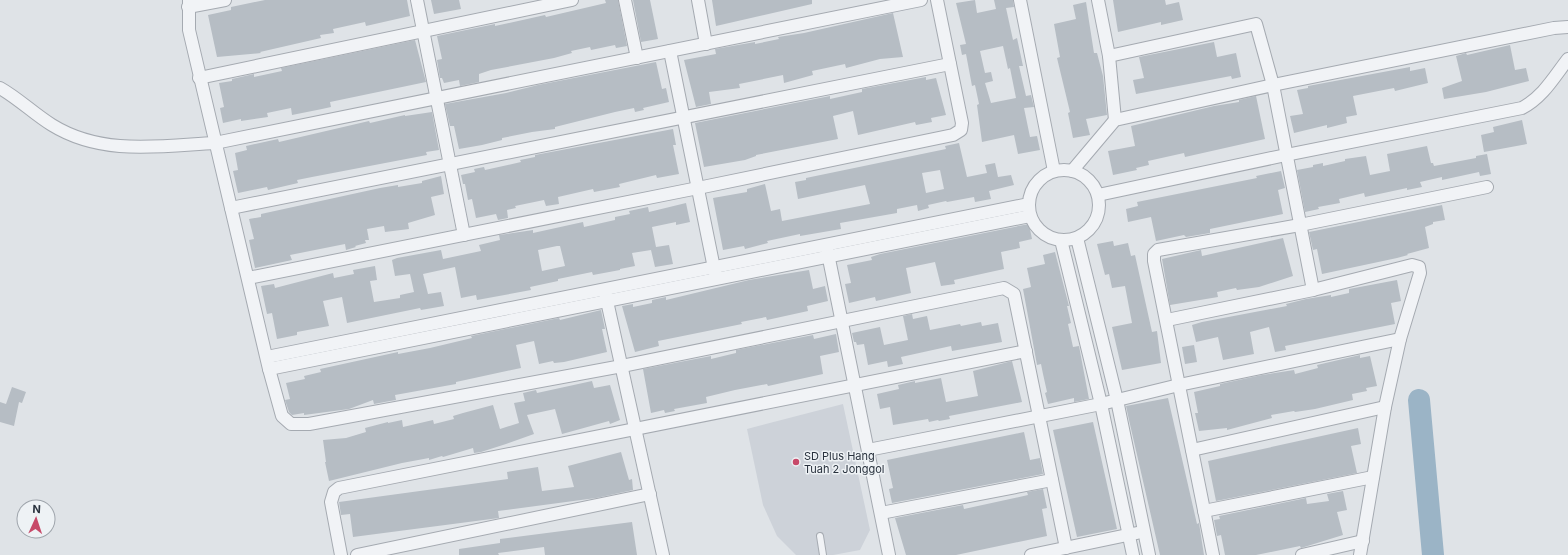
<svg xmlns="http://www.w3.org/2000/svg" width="1568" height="555" viewBox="0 0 1568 555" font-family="Inter,sans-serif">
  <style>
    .built { fill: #cdd2d9 }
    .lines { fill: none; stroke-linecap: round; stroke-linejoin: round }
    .river { stroke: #9bb4c6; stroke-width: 22 }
    .building { fill: #b6bdc4; fill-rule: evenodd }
    .service-casing { stroke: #a5aab1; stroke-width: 8 }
    .minor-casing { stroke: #a5aab1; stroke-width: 14 }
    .service { stroke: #f1f3f6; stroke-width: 6 }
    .minor { stroke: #f1f3f6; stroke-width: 12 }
    .poi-dot { fill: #c74969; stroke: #eef2f5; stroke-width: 1.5 }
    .labels { text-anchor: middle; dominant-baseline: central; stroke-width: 3; stroke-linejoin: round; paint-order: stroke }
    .poi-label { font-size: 11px; fill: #29323e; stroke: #eef2f5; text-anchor: start }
  </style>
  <rect width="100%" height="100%" fill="#dfe3e7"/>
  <path class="built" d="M843,404L870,530L860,550L833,555H796L777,536L763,505L747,429Z"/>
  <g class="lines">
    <path class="river" d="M1419,400L1433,555"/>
  </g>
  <g class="building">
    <path d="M265,0H407L410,16L366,26L365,22L333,29L334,33L320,35L321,38L260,52L261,53L217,57L208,15L231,10V7Z"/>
    <path d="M431,0H459L461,9L434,14Z"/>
    <path d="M605,0H618L627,46L616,48L615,45L591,50L590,47L571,51L572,53L554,58L491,70L479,74V82L460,86L459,80L444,83L442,78H440L437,60L442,59L437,36L495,24V26L545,15L546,17L606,3Z"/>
    <path d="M633,0H650L658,39L641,42Z"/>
    <path d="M712,0H812V4L716,26Z"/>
    <path d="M975,0L977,13L996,9L994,0H1013L1014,7L1006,8L1013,40L1017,38L1023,66H1019L1026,96L1031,95L1034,107L1024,108L1030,137L1037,136L1040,150L1018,154L1014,135L982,142L977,105L979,104L975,85L972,86L966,54L962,55L960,45L966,44L956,3ZM1003,46L1008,69L1010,68L1016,98L991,103L985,83L993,81L991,72L985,73L980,51Z"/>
    <path d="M1113,0H1165L1166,5L1179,2L1183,20L1161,25V22L1118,32Z"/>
    <path d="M1086,2L1094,53H1097L1103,76L1107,115L1086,119L1090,135L1073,138L1068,113L1070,112L1057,58L1060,57L1054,24L1076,19L1073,5Z"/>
    <path d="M893,13L903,57L880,59L846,68L845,64L812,71L813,75L784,83L783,75L739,84L740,88L709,92L711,104L696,107L684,60L716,54L715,49L755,42V44L779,39L778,37L804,33Z"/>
    <path d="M415,40L426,82L330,102L331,107L322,109L292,115L291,108L267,113L268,117L241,121V119L223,123L220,108L224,107L219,83L232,81V79L254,74V77L282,71L281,68Z"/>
    <path d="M1214,42L1217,57L1236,53L1241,77L1232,79L1231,76L1136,94L1133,80L1144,78L1139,57Z"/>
    <path d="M1510,45L1515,70L1526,68L1529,81L1486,92L1444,99L1442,88L1462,81L1456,56L1466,53L1467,55Z"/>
    <path d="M656,62L662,89L666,88L669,102L643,108L644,110L635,112L634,108L615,112L555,127V129L532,132L502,138V140L482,145L459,149L454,126H450L445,104L506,93L538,85Z"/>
    <path d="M1410,67V71L1425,68L1428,83L1395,91L1394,88L1353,96L1357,115L1346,117L1347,123L1327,128V125L1294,133L1290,116L1303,114L1297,90L1308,88V86Z"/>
    <path d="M926,77V80L936,78L946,115L931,118L932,122L916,125L915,122L858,135L853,111L833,116L838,139L756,155V156L745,160L704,167L695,123L830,96V99L862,92V89Z"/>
    <path d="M1256,96L1265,139L1185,157L1184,153L1148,161L1149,165L1136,168L1137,170L1113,175L1108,151L1135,146L1131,126L1214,106L1239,102V100Z"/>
    <path d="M432,112L439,150L426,152L427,155L312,177L297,180L298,183L268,190L267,187L238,193L233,171L238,170L235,153L247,150L246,146L278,139L279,142L369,121L370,123L405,115V116Z"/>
    <path d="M1522,120L1527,144L1484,152L1481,135L1494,132L1493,127Z"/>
    <path d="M673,129L676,145H673L679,174L657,178L656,175L619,184L620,187L594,192L593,189L558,197L559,204L546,206L544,200L515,206L516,208L507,210L508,218L498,220L496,214L476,218L472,199L468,200L465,184H463L461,175L475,172L474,169L484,167L485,170L521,162L520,160L535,157V155Z"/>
    <path d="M959,143L967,177L987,173L985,165L995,163L998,177L1011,175L1014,185L989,191L991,199L975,202L974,197L947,202L946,201L928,205L929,208L918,211L917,205L897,209V213L840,223L841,229L800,236V234L767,241L768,243L745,249L744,246L723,250L713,198L747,192V189L765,184L771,211L780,209L782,221L870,204L865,185L798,199L795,182L806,180V178L946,149L945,146ZM940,170L944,189L926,193L922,173Z"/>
    <path d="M1427,146L1431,163H1433L1434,166L1476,158V156L1487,154L1491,174L1480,176L1479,172L1442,180V177L1420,182L1422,187L1407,190V188L1365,197L1364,193L1339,199L1340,203L1318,207L1319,209L1305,212L1297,170L1313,167V165L1323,163V166L1345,161V159L1366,156L1370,175L1390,171L1387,154Z"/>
    <path d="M1281,171L1285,188L1278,190L1283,214L1210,229V233L1186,237L1184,235L1156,241L1151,217L1128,222L1126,209L1138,206L1137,202L1257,178L1256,176Z"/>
    <path d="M441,176L444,194L431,197L435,215L408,223L409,229L385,232L384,226L367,229L369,240H365L366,243L355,246L356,247L346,250L345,244L290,255L292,260L255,268L249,240L254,239L249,219L261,217V214L380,188L398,185V187L422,183V181Z"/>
    <path d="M686,203L690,222L676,225V222L652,227L656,247L669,245L673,264L655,267L651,250L632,253L635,266L620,269V270L593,275L592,272L558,279V281L530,287L531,290L477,300L476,295L461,298L455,267L423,274L428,294L441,292L444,306L421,310L420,308L347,323L342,297L323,301L329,326L297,332V335L277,339L272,313L267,314L261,286L274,284L275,288L333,273L334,278L354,274L353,270L375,266L377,280L370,281L374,302L400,298V295L414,292L410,274L395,276L392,260L397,258L441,250L443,259L481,251L479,245L500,240L499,235L533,230V233L583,222L584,227L615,220V217L630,214L629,211L648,207L649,212ZM557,246H560L565,266L542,271L538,250Z"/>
    <path d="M1442,205L1445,220L1433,222V224L1425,227L1429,248L1407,254L1408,255L1397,258L1322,274L1317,249L1313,250L1309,232Z"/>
    <path d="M1029,224L1032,239L1019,242L1020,248L1001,252L1004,269L954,280L955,284L941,286L935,262L906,268L911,293L876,301L875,297L849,303L845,284L851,283L847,265L872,260L871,257L880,254Z"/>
    <path d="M1283,238L1293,276L1259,287L1237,290L1236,288L1217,292L1218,297L1170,305L1162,259L1201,250L1202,256Z"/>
    <path d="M1113,241L1114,246L1128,243L1131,256L1135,255L1152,332L1157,331L1161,363L1122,370L1112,327L1132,323L1125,286L1112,288L1109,274L1105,275L1097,244Z"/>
    <path d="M1055,252L1069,306H1067L1071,323L1068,324L1073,347L1079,346L1089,399L1074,402V398L1048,404L1045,393L1047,392L1043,374L1041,364L1037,365L1023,289L1031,287L1027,268L1045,264L1043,255Z"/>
    <path d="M809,270L813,289L825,286L828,301L807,306L808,311L767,320L766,317L741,322L742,324L658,341L659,346L635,352L622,306L633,304V307L652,303V300L666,297V300L749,280Z"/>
    <path d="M1397,280L1401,301L1391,303L1395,324L1285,346L1286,350L1275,352L1269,327L1250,332L1254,354L1223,360L1218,337L1196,342L1192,325L1202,322L1287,306L1286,304L1306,299L1331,295V297L1349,293V289Z"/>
    <path d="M601,310L605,329H602L607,352L564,362L554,363L553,361L539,364L534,341L516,345L521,368L456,382V384L395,395L396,400L390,401L374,404L373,400L349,409L304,415V413L292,415L289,412L285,400L290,399L286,383L305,379L304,376L321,372L320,369L398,352V354L430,348L472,338L471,336L559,318L560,320Z"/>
    <path d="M912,314L913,319L927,316L930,330L960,324L961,326L981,322L982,326L998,323L1002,342L952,351L951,346L901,357L903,364L888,367L887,361L868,365L864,344L857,345L856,342H854L852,333L880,327L884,345L908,340L903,316Z"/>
    <path d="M836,334L839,352L820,356L823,374L768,386L767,384L735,390L706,397L707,403L674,409L675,411L665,413L664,410L651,413L643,369L711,356V359L736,353V350L813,335L814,339Z"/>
    <path d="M1194,345L1197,362L1185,364L1182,347Z"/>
    <path d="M1360,355V358L1370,356L1377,386L1366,388L1367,391L1352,394L1353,400L1315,409L1295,412L1294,411L1271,415L1272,418L1227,430V428L1199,431L1195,413H1198L1194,392L1220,386V384L1262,375L1294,370L1295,374L1318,368L1317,365Z"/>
    <path d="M1012,361L1022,402L949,416L950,419L939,421L938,420L929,422L928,419L893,425L890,407L880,409L877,394L899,389L898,385L915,381V383L941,378L946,402L978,396L973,371Z"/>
    <path d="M592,381L594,388L610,385L620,420L610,424L609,421L562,434L555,409L527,415L534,434L506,444L481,452L474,453L473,448L443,457L442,456L429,460V458L402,463L329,481L325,462H326L323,440L346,438L366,432L365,428L388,422V423L402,420L403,427L433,420L434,424L454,419L453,416L463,413L493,405L500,429L519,423L514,403L525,401L523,393L536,390L537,393Z"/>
    <path d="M12,387L26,392L22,403L19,402L14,426L0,422V402L6,404Z"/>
    <path d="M1168,398L1197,524L1199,523L1204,555H1160L1129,420L1126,406Z"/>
    <path d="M1093,422L1117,529L1077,537L1053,430Z"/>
    <path d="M1358,428L1361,444L1351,446L1357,473L1216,501L1208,461Z"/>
    <path d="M1024,432L1030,460L1040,458L1043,474L892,503L889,489L893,488L887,460Z"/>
    <path d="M621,452L629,480L632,479L633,490L596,498L498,511L499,518L353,537L350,514L341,515L339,502L508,479L507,472L538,467L542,491L574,487L568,466Z"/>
    <path d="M1043,489L1047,508L1042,509L1047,536L956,555H906L895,518L963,505L964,509L1028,495L1027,492Z"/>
    <path d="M1343,491L1347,510L1337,512L1343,535L1301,548L1300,546L1256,555H1225L1221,535L1217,536L1214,520L1220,519L1219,516L1306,498L1307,504L1329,501L1327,494Z"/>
    <path d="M632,522L637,555H545L544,547L498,553L499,555H459V549L500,543V539Z"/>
  </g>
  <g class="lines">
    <defs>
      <path id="service" d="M820,536L823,555"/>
      <g id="minor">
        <path d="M189,0V30L269,369L282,416L291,424H309L622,366L1004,288L1014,294L1066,548"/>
        <path d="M417,0L464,235"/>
        <path d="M625,0L637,58"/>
        <path d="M698,0L706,44"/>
        <path d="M1020,0L1054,171"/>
        <path d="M1098,0L1109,56L1115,120"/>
        <path d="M188,7L225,0"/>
        <path d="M670,51L715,273"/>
        <path d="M1109,56L1256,24L1273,85L1313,290"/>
        <path d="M199,78L572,0"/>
        <path d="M0,88C18,98 34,114 52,125C102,156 160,146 215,143L921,0"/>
        <circle cx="1064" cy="205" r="35"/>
        <path d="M1072,171L1115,120L1273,85L1554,28L1568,27"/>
        <path d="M1098,195L1286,155L1522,108C1543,97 1554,77 1568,59"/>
        <path d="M231,208L950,64"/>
        <path d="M1077,238L1117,400L1149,555"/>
        <path d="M1061,240L1101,404L1133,555"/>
        <path d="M827,249L889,555"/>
        <path d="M248,278L698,188L953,135L961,130L962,123L937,0"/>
        <path d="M605,292L663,555"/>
        <path d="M1167,320L1313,290L1412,265L1419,267L1420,273L1400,339L1385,407L1360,555"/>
        <path d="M267,357L1029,204"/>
        <path d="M269,369L1030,216"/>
        <path d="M868,450L1101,404L1179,385L1400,339"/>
        <path d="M1192,450L1385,407"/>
        <path d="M1204,511L1373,477"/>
        <path d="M881,513L1052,480"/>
        <path d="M341,555L331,502L334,492L339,488L1026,351"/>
        <path d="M357,555L650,494"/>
        <path d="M1031,555L1137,533"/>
        <path d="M1213,555L1154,261V254L1158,250L1300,225L1487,187"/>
        <path d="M1302,555L1363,541"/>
      </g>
    </defs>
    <use href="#service" class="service-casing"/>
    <use href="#minor" class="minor-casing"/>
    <use href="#service" class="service"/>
    <use href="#minor" class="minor"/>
  </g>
  <circle class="poi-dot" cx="796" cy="462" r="4"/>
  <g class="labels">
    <g class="poi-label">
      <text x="804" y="456">SD Plus Hang<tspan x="804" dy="13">Tuah 2 Jonggol</tspan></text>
    </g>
  </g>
  <g transform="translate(36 519) rotate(3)"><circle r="19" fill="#eef2f5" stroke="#9fa5ac"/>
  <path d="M0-3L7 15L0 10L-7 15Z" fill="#c74969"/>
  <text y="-6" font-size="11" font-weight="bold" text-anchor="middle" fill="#29323e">N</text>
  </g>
</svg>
